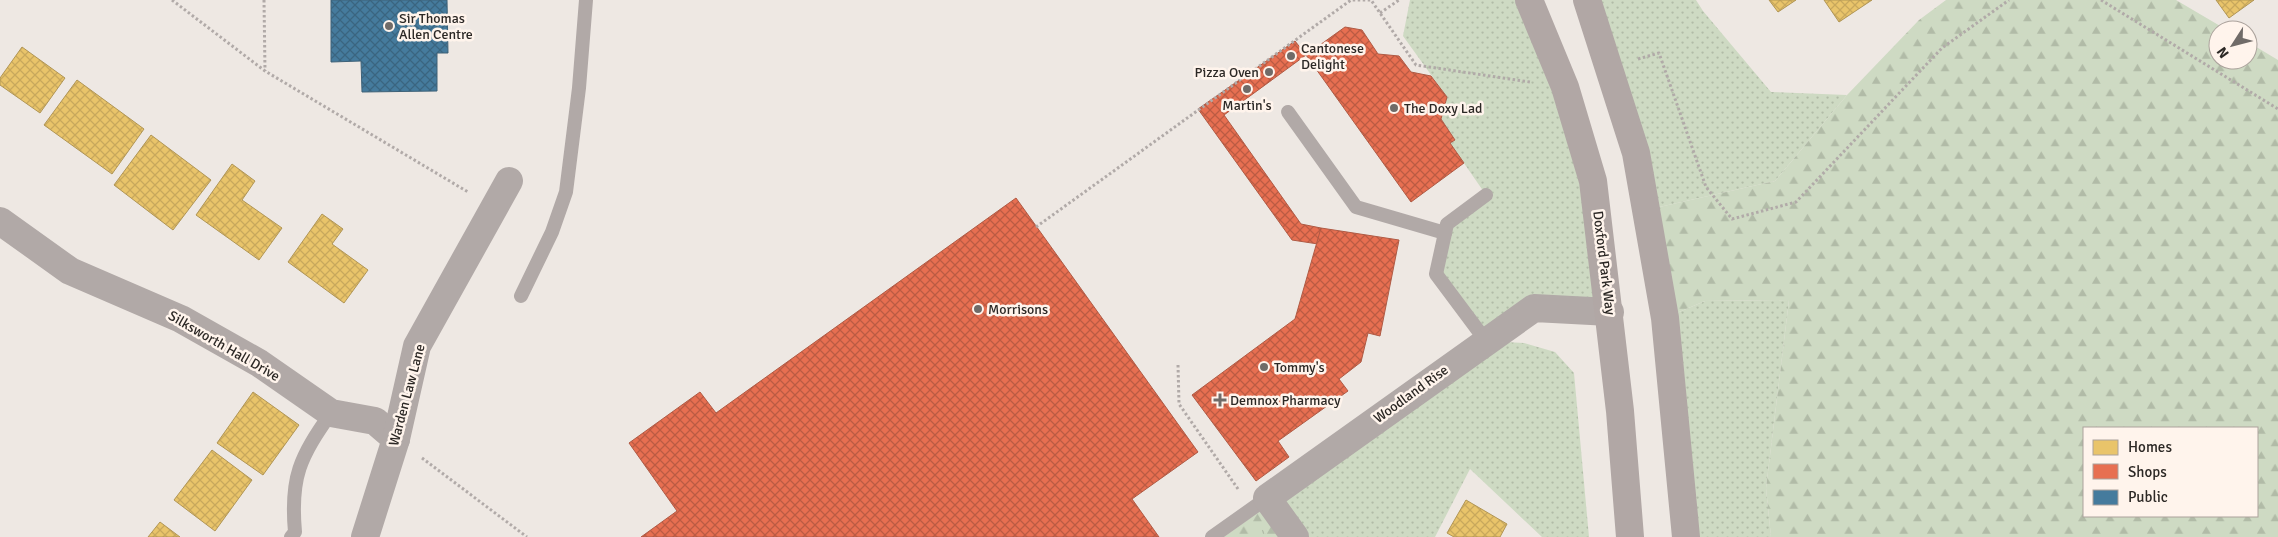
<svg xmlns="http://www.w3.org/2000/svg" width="2278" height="537" viewBox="0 0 2278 537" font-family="Signika,sans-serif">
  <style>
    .grass { fill: url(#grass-dots) }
    .forest { fill: url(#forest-firs); fill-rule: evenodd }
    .park { fill: url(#park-tufts) }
    .homes { fill: url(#homes-cross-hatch); stroke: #b09555 }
    .shops { fill: url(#shops-cross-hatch); stroke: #af5a44 }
    .public { fill: url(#public-cross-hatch); stroke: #3e6279 }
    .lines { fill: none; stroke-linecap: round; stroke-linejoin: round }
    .path { stroke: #b1aaa8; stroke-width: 3; stroke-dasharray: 2.5 2.5; stroke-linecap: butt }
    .lane { stroke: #b1a9a7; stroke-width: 14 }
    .street { stroke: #b1a9a7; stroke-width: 28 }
    .secondary { stroke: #b1a7a5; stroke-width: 28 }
    .poi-dot { fill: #706b68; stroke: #fff4ec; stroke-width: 2 }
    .labels { text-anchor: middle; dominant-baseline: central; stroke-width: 5; stroke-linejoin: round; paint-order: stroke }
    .poi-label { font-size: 14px; fill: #2c2825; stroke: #fff4ec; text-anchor: start }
    .street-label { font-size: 14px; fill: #2c2825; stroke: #fff4ec }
  </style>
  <defs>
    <pattern id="grass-dots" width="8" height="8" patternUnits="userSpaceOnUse" patternTransform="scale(1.25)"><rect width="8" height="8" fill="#cedac3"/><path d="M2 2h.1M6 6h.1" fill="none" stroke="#b1bba7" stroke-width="1.8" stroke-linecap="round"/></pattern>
    <pattern id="forest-firs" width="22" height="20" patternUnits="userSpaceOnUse" patternTransform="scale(1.25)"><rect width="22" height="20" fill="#cedac3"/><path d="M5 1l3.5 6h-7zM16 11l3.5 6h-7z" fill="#b1bba7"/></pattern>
    <pattern id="park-tufts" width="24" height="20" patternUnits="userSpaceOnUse" patternTransform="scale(1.25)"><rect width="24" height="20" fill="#cedac3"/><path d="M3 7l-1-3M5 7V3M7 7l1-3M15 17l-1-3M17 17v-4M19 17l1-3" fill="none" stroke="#b1bba7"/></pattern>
    <pattern id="homes-cross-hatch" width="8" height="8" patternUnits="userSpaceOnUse" patternTransform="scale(1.25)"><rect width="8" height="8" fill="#e9c46a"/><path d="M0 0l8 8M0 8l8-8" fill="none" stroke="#c8a85c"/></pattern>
    <pattern id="shops-cross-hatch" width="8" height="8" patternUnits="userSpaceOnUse" patternTransform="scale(1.25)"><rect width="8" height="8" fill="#e76f51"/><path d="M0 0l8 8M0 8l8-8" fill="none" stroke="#bb5b43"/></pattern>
    <pattern id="public-cross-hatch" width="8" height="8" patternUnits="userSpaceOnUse" patternTransform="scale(1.25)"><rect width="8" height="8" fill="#457b9d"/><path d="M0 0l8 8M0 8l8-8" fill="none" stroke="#3a6580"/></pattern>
  </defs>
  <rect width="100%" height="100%" fill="#eee8e3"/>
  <g class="grass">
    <path d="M1410,0H1529L1565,87L1610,312L1534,308L1487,341L1524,343L1555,352L1574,373L1589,537H1542L1470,469L1435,537H1295L1267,498L1485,341L1436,274L1447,224L1486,195L1450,143L1455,140L1441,119L1447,97L1403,36Z"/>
    <path d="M1587,0H1696L1703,11L1771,92L1847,95L1775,181L1646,210Z"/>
    <path d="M1789,300L1766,488L1771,537H1686L1665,318L1705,301Z"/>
  </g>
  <g class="forest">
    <path d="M1946,0H2176L2227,30H2218V60H2248V42L2278,60V537H1771L1766,488L1789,300L1705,301L1665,318L1646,210L1775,181L1847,95L1919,20ZM2084,428H2257V516H2084Z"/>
    <path d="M1271,503L1295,537H1224Z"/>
  </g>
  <path class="park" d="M1261,527L1268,537H1245Z"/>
  <g class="homes">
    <path d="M1769,0H1796L1778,12Z"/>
    <path d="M1824,0H1872L1839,22Z"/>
    <path d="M2216,0H2254L2229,18Z"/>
    <path d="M22,47L65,78L40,113L0,85V78Z"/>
    <path d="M77,80L144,129L112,174L44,125Z"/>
    <path d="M151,135L211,180L173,230L114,185Z"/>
    <path d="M232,164L255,181L242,200L282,228L259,260L196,215Z"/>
    <path d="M322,214L343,229L332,244L368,270L344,303L288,262Z"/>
    <path d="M253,392L299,425L263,475L217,443Z"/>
    <path d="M212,450L252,480L215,531L174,500Z"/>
    <path d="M1466,500L1507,524L1500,537H1454L1447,533Z"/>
    <path d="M160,522L180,537H148Z"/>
  </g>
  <g class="shops">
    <path d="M1345,27L1362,30L1378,54L1399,56L1411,72L1431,76L1447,97L1441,119L1455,140L1450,143L1464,163L1411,202L1306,55Z"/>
    <path d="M1295,41L1306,55L1224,115L1301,224L1321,228L1318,244L1292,240L1198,109Z"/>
    <path d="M1016,198L1198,452L1132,499L1159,537H641L677,511L629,443L700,392L716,413Z"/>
    <path d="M1321,228L1399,240L1380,336L1368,333L1361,362L1339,379L1348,391L1278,441L1289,457L1256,481L1192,395L1295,319Z"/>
  </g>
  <path class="public" d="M331,0H447L448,53H437V91L362,92L361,61L331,62Z"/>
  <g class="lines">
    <g class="path">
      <path d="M172,0L265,71L468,192"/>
      <path d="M264,0L265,71"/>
      <path d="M2101,0L2278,109"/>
      <path d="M1380,13L1399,0"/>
      <path d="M1638,59L1659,53L1706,187L1732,219L1796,202L1942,48L2009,0"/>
      <path d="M1036,227L1351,0H1371L1416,65L1530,82"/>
      <path d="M1178,365L1179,404L1238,489"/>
      <path d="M422,458L527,537"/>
    </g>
    <g class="lane">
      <path d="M1288,112L1356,207L1445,233"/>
      <path d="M521,296L552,232L566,192L579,88L586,0"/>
      <path d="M1486,341L1436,274L1447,224L1486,195"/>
      <path d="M291,537L295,532C290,477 300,457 331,413"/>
      <path d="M1212,537L1267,498"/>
    </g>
    <g class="street">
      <path d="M0,221L70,271L181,319L259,363L331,413L375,421L396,439"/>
      <path d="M365,537L396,439L417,346L509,181"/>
      <path d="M1295,537L1267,498L1534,308L1610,312"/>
    </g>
    <g class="secondary">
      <path d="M1529,0L1565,87L1593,181L1620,411L1630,537"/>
      <path d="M1587,0L1636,153L1665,318L1686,537"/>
    </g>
  </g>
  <g class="poi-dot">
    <circle cx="389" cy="26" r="5"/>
    <circle cx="1291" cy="56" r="5"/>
    <circle cx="1269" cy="72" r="5"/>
    <circle cx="1247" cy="89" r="5"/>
    <circle cx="1394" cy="108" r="5"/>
    <circle cx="978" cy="309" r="5"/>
    <circle cx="1264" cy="367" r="5"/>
    <path d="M1217.5 392.5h5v5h5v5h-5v5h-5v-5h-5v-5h5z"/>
  </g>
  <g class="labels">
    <g class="poi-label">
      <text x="399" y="18">Sir Thomas<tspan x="399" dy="16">Allen Centre</tspan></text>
      <text x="1301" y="48">Cantonese<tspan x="1301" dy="16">Delight</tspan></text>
      <text x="1259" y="72" text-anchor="end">Pizza Oven</text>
      <text x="1247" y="105" text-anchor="middle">Martin's</text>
      <text x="1404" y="108">The Doxy Lad</text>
      <text x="988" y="309">Morrisons</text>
      <text x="1274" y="367">Tommy's</text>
      <text x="1230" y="400">Demnox Pharmacy</text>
    </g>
    <g class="street-label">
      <text transform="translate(1604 263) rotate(83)">Doxford Park Way</text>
      <text transform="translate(224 346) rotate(30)">Silksworth Hall Drive</text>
      <text transform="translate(1411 394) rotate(-36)">Woodland Rise</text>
      <text transform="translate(407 395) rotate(-75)">Warden Law Lane</text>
    </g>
  </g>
  <rect x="2083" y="427" width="175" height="90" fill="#fff4ec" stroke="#aba29c"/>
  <rect x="2093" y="440" width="25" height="15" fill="#e9c46a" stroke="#aba29c"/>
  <text x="2128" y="452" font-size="15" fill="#2c2825">Homes</text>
  <rect x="2093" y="464" width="25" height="15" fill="#e76f51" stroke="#aba29c"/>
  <text x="2128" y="477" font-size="15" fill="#2c2825">Shops</text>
  <rect x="2093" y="490" width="25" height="15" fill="#457b9d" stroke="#aba29c"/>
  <text x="2128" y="502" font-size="15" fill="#2c2825">Public</text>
  <g transform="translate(2233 45) rotate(234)"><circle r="24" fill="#fff4ec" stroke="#aba29c"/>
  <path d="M0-4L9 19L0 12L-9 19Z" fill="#706b68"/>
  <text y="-8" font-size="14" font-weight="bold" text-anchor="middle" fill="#2c2825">N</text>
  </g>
</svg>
